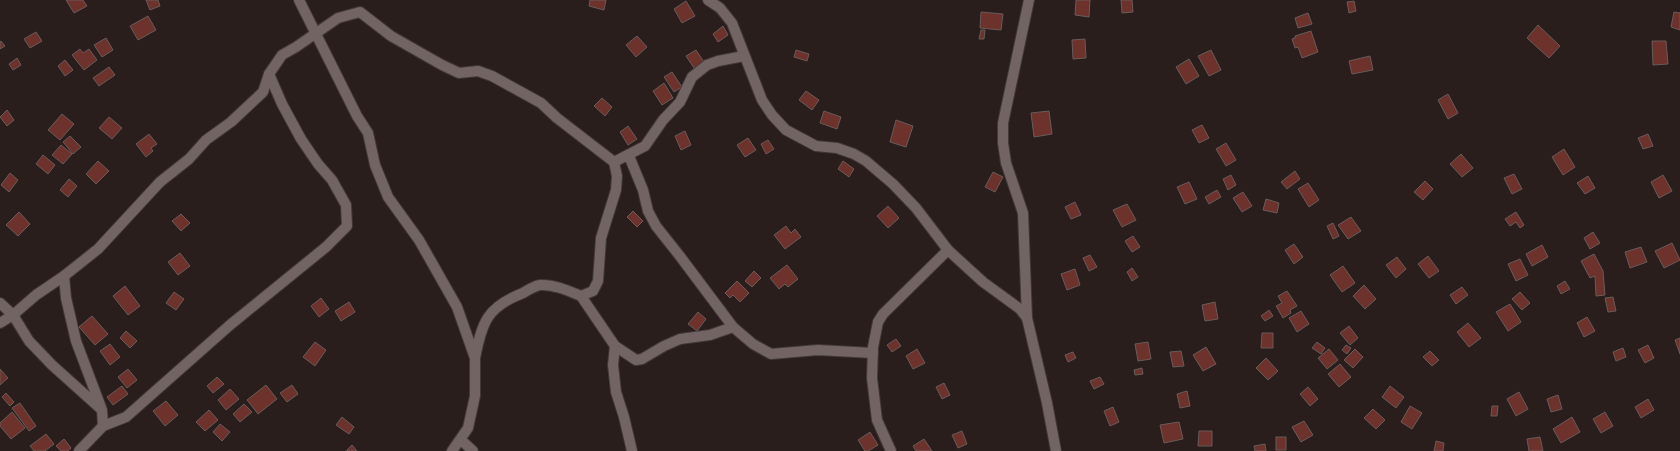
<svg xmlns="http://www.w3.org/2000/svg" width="1680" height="451" viewBox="0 0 1680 451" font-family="'PT Sans Narrow',sans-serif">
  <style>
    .building { fill: #6d322c; stroke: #685b59 }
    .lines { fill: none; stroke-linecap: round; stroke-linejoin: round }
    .minor-casing { stroke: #423938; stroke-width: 12 }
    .minor { stroke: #726462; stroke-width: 10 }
  </style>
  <rect width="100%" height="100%" fill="#291e1c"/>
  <g class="building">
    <path d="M66,0H83L87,6L74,13Z"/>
    <path d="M146,0H158L160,6L150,10Z"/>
    <path d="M590,0H606L604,10L589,6Z"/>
    <path d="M1076,0H1090L1089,17L1075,15Z"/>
    <path d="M1121,0H1132L1133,12L1122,13Z"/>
    <path d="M686,1L695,16L682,23L674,9Z"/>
    <path d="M1354,1L1356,11L1349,13L1347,2Z"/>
    <path d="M981,12L1003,14L1001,30L980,28Z"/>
    <path d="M1674,12L1680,13V30L1671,27Z"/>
    <path d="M1308,13L1312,24L1298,28L1295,18Z"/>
    <path d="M148,16L156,30L138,40L130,26Z"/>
    <path d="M1538,25L1560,46L1549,58L1527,38Z"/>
    <path d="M723,26L728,35L718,42L713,34Z"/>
    <path d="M981,30H985L984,39H979Z"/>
    <path d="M1311,31L1318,52L1302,58L1298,47L1295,48L1292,39L1295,38V36Z"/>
    <path d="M36,32L42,41L30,48L24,39Z"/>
    <path d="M637,36L647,47L636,57L626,45Z"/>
    <path d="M106,38L113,50L102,57L94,45Z"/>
    <path d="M1085,39L1086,58L1073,59L1072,40Z"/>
    <path d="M1,41L5,46L0,49V42Z"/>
    <path d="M1652,41H1666L1668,64L1653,65Z"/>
    <path d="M80,49L83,53L89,49L97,60L84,70L72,55Z"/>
    <path d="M696,50L704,62L694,68L686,56Z"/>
    <path d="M796,50L809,54L807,61L794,57Z"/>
    <path d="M1211,50L1221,70L1209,76L1198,56Z"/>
    <path d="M1370,56L1373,70L1352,74L1349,61Z"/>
    <path d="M17,58L21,65L13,70L9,64Z"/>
    <path d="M1189,59L1199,76L1186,84L1176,67Z"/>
    <path d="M65,60L73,70L65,76L58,66Z"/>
    <path d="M109,67L115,75L99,86L93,78Z"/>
    <path d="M672,72L682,87L674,92L664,77Z"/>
    <path d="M664,83L673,98L662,105L653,91Z"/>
    <path d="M806,91L819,100L812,110L799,100Z"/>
    <path d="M1448,94L1458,113L1448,119L1438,100Z"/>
    <path d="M602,98L612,107L605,116L594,106Z"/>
    <path d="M7,110L14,120L7,126L0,117Z"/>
    <path d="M824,111L841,117L837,129L820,123Z"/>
    <path d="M1049,111L1052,134L1034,137L1031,113Z"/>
    <path d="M62,114L74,124L60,140L48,130Z"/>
    <path d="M109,117L122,128L112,139L99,128Z"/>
    <path d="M896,120L913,126L906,147L890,142Z"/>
    <path d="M1202,125L1209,138L1199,143L1192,130Z"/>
    <path d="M628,126L637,139L628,145L620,132Z"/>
    <path d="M685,131L691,145L681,150L675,136Z"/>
    <path d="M149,134L157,144L151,148L153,151L146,157L136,144Z"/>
    <path d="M1648,134L1653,146L1643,149L1638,138Z"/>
    <path d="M70,136L81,147L73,154L63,142Z"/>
    <path d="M748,138L756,150L745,157L737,145Z"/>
    <path d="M768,140L774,149L766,154L761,144Z"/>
    <path d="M1226,143L1236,160L1226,166L1216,149Z"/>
    <path d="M61,145L72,154L63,164L52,155Z"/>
    <path d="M1564,149L1575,167L1563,175L1552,157Z"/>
    <path d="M1461,154L1473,168L1462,177L1450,164Z"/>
    <path d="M43,155L55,165L48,174L36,164Z"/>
    <path d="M98,161L109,171L96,184L86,174Z"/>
    <path d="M843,161L854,169L849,177L838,169Z"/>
    <path d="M1295,171L1300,179L1287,189L1281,182Z"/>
    <path d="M993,172L1003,177L995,192L985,187Z"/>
    <path d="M10,173L18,180L9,192L1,185Z"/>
    <path d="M1514,174L1522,189L1512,194L1504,178Z"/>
    <path d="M1231,175L1236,185L1228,190L1223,179Z"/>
    <path d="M1663,175L1672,191L1659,198L1651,182Z"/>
    <path d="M1588,176L1595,188L1585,194L1577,183Z"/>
    <path d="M69,179L77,186L68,197L60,190Z"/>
    <path d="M1425,181L1433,189L1423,200L1414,192Z"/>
    <path d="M1189,182L1197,199L1185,204L1177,187Z"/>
    <path d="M1308,183L1319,200L1309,207L1298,189Z"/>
    <path d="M1217,190L1221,197L1209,204L1205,197Z"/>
    <path d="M1243,192L1252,206L1242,212L1233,198Z"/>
    <path d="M1266,199L1279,203L1277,213L1263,210Z"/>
    <path d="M1075,202L1081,215L1071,219L1065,207Z"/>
    <path d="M1127,204L1136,220L1122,227L1113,210Z"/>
    <path d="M888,206L899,218L888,228L877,216Z"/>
    <path d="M633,211L643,221L637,227L627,217Z"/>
    <path d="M19,212L30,224L18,236L6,225Z"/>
    <path d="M1516,212L1524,225L1520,228L1516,222L1510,226L1505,219Z"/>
    <path d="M181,214L190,223L181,231L172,221Z"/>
    <path d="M1351,217L1361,231L1348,239L1338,225Z"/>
    <path d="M1333,223L1339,236L1333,239L1327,226Z"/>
    <path d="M786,226L791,233L795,229L801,237L785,249L774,235Z"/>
    <path d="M1593,232L1600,243L1590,249L1584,238Z"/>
    <path d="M1133,236L1140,247L1132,252L1125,241Z"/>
    <path d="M1672,243L1680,260L1664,268L1655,251Z"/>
    <path d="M1294,244L1303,257L1294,264L1285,250Z"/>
    <path d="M1542,245L1548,257L1532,266L1526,254Z"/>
    <path d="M1641,247L1647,262L1630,268L1625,252Z"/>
    <path d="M180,253L190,266L178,275L168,262Z"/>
    <path d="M1594,254L1603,271L1605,295L1596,296L1595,276L1590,278L1581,261Z"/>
    <path d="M1090,255L1097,267L1089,271L1083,258Z"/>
    <path d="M1428,256L1439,271L1429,278L1418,264Z"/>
    <path d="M1397,257L1406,269L1396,278L1386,265Z"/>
    <path d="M1520,259L1528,275L1516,281L1508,264Z"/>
    <path d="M787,265L798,279L788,287L785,284L779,289L770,278Z"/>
    <path d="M1343,266L1355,283L1342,292L1330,275Z"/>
    <path d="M1132,268L1138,277L1132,281L1127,272Z"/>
    <path d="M1075,269L1080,285L1067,290L1061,274Z"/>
    <path d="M754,271L761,278L752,287L745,281Z"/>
    <path d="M737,281L749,293L740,302L733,295L730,298L725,293Z"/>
    <path d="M1565,281L1570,289L1561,294L1557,286Z"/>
    <path d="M1364,285L1376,299L1365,309L1353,296Z"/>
    <path d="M125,286L140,306L128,315L113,296Z"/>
    <path d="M1462,287L1468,295L1456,304L1450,295Z"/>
    <path d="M1287,291L1297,306L1290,310L1291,313L1283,318L1276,306L1282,303L1278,296Z"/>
    <path d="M174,292L184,299L176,310L166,303Z"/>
    <path d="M1520,292L1530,303L1522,310L1512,299Z"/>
    <path d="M1613,297L1616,311L1608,312L1605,298Z"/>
    <path d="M321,298L329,309L319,317L311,306Z"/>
    <path d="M349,302L355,312L341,321L335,311Z"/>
    <path d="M1215,302L1218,319L1205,321L1202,305Z"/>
    <path d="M1510,304L1521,322L1508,331L1496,312Z"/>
    <path d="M1269,310L1273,316L1265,321L1261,316Z"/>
    <path d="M1301,311L1309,324L1297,332L1289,318Z"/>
    <path d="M698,312L706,319L697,331L688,324Z"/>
    <path d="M92,316L108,334L95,345L79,327Z"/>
    <path d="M1587,317L1595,331L1584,337L1577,323Z"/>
    <path d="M1468,323L1481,338L1469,347L1457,332Z"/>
    <path d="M1349,326L1358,338L1350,345L1340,333Z"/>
    <path d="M126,331L137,341L130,348L120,338Z"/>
    <path d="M1262,333H1273V348H1261Z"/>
    <path d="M1680,338V354L1675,340Z"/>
    <path d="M896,339L901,346L892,352L887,345Z"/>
    <path d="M315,342L326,350L315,366L303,357Z"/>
    <path d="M1148,342L1151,359L1138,361L1135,344Z"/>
    <path d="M1317,342L1325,348L1321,354L1312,348Z"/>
    <path d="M110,344L120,357L110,365L100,351Z"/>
    <path d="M1346,345L1351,348L1347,354L1342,350Z"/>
    <path d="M1648,345L1654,358L1645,363L1638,350Z"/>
    <path d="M1206,347L1216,364L1203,371L1193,355Z"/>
    <path d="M1623,348L1626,357L1616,361L1613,352Z"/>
    <path d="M917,349L925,363L913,369L906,356Z"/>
    <path d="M1329,349L1338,360L1327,369L1318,358Z"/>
    <path d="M1355,349L1363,357L1353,368L1344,360Z"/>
    <path d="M1181,351L1184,366L1173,367L1170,352Z"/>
    <path d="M1430,351L1439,360L1432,366L1423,357Z"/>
    <path d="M1073,352L1076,358L1068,362L1065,355Z"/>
    <path d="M1266,358L1278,371L1268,380L1256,368Z"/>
    <path d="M1340,364L1351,377L1339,387L1328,374Z"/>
    <path d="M1142,368L1143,374L1135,375L1134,370Z"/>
    <path d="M0,369L8,378L0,385Z"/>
    <path d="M128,369L137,380L127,388L118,377Z"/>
    <path d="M217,377L224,384L213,393L207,386Z"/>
    <path d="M1100,377L1104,384L1094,389L1090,381Z"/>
    <path d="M944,383L950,395L942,399L936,387Z"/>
    <path d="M266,385L277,399L258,414L247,400Z"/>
    <path d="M292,385L298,394L287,402L280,393Z"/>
    <path d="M122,386L128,394L113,405L107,397Z"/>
    <path d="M1390,386L1404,397L1396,408L1382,397Z"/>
    <path d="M1308,387L1318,399L1310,406L1300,394Z"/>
    <path d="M230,389L239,399L226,410L218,400Z"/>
    <path d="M1187,391L1190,406L1180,408L1177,394Z"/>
    <path d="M1519,392L1528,409L1516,416L1507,399Z"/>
    <path d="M6,393L14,402L10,406L2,397Z"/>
    <path d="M1558,395L1562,409L1551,412L1547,399Z"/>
    <path d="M1648,399L1654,410L1641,418L1635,407Z"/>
    <path d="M166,401L178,415L165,426L153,411Z"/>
    <path d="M20,403L36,426L29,431L12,408Z"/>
    <path d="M244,404L252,412L240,422L233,414Z"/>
    <path d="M1410,406L1422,413L1412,429L1401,422Z"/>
    <path d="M1492,406H1498L1497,416H1491Z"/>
    <path d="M1113,407L1119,422L1110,426L1104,411Z"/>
    <path d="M1373,409L1385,420L1376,429L1364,418Z"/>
    <path d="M209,410L218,420L205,431L196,422Z"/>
    <path d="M12,412L25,428L11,439L0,426V423Z"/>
    <path d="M1605,412L1613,426L1601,433L1593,419Z"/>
    <path d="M342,417L354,427L349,434L336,425Z"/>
    <path d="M1572,417L1580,432L1561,443L1553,429Z"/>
    <path d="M1304,421L1313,435L1301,442L1292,427Z"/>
    <path d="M1179,422L1183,439L1164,443L1160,425Z"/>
    <path d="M220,424L230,432L222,441L213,432Z"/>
    <path d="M962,431L967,444L958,448L952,435Z"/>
    <path d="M1199,431H1212V446H1198Z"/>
    <path d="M870,432L878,445L868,451H865L858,440Z"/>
    <path d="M46,434L54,444L45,451H34L30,446Z"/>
    <rect x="1276" y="437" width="10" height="13"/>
    <path d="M1540,437L1543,451H1529L1527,439Z"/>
    <path d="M64,439L71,448L68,451H61L56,446Z"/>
    <path d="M924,439L932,451H916L913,446Z"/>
    <path d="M1436,441L1444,443L1443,451H1434Z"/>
    <path d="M1265,444L1266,451H1255L1254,446Z"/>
    <path d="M352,445L357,451H346Z"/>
  </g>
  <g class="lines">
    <defs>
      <g id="minor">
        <path d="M299,0L357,116L368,133L375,165L388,197L419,240L457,307L475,358V396L468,428L452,451"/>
        <path d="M708,0L720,8L732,23L762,100L772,115L786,130L816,146L837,148L854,154L866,161L893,184L916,208L948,250L983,282L1020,309L1027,318"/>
        <path d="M1029,0L1003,123V143L1006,163L1023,213L1027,318L1047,403L1056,451"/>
        <path d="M629,156L643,190L648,211L656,226L679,255L733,327L753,344L771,354L818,350L873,353"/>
        <path d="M614,162L645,146L663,120L680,102L692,77L707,65L718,61L744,56"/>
        <path d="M64,276L66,298L76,341L102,410L103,426L79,451"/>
        <path d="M581,296L615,346L636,360L642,359L664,346L680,339L710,335L733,327"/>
        <path d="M0,303L13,315L29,341L52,365L101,409"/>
        <path d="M0,323L13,315L36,295L64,276L98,249L160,182L189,159L206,140L231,122L263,92L269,74L282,55L296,47L338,18L360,12L391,36L442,65L459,73L478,71L492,76L541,103L557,118L614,162L617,176L616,190L601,238L598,281L593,291L581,296C569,291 554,284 540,285C534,286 528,290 523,293C487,307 482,322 475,358"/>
        <path d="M615,346L613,365L616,392L624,417L632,451"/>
        <path d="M103,426L126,417L230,325L326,247L347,226L346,205L332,180L318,164L301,139L282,104L269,74"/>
        <path d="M461,440L473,451"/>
        <path d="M891,451L877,420L872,378L873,347L878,322L883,314L948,250"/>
      </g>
    </defs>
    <use href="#minor" class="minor-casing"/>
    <use href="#minor" class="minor"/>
  </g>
</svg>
